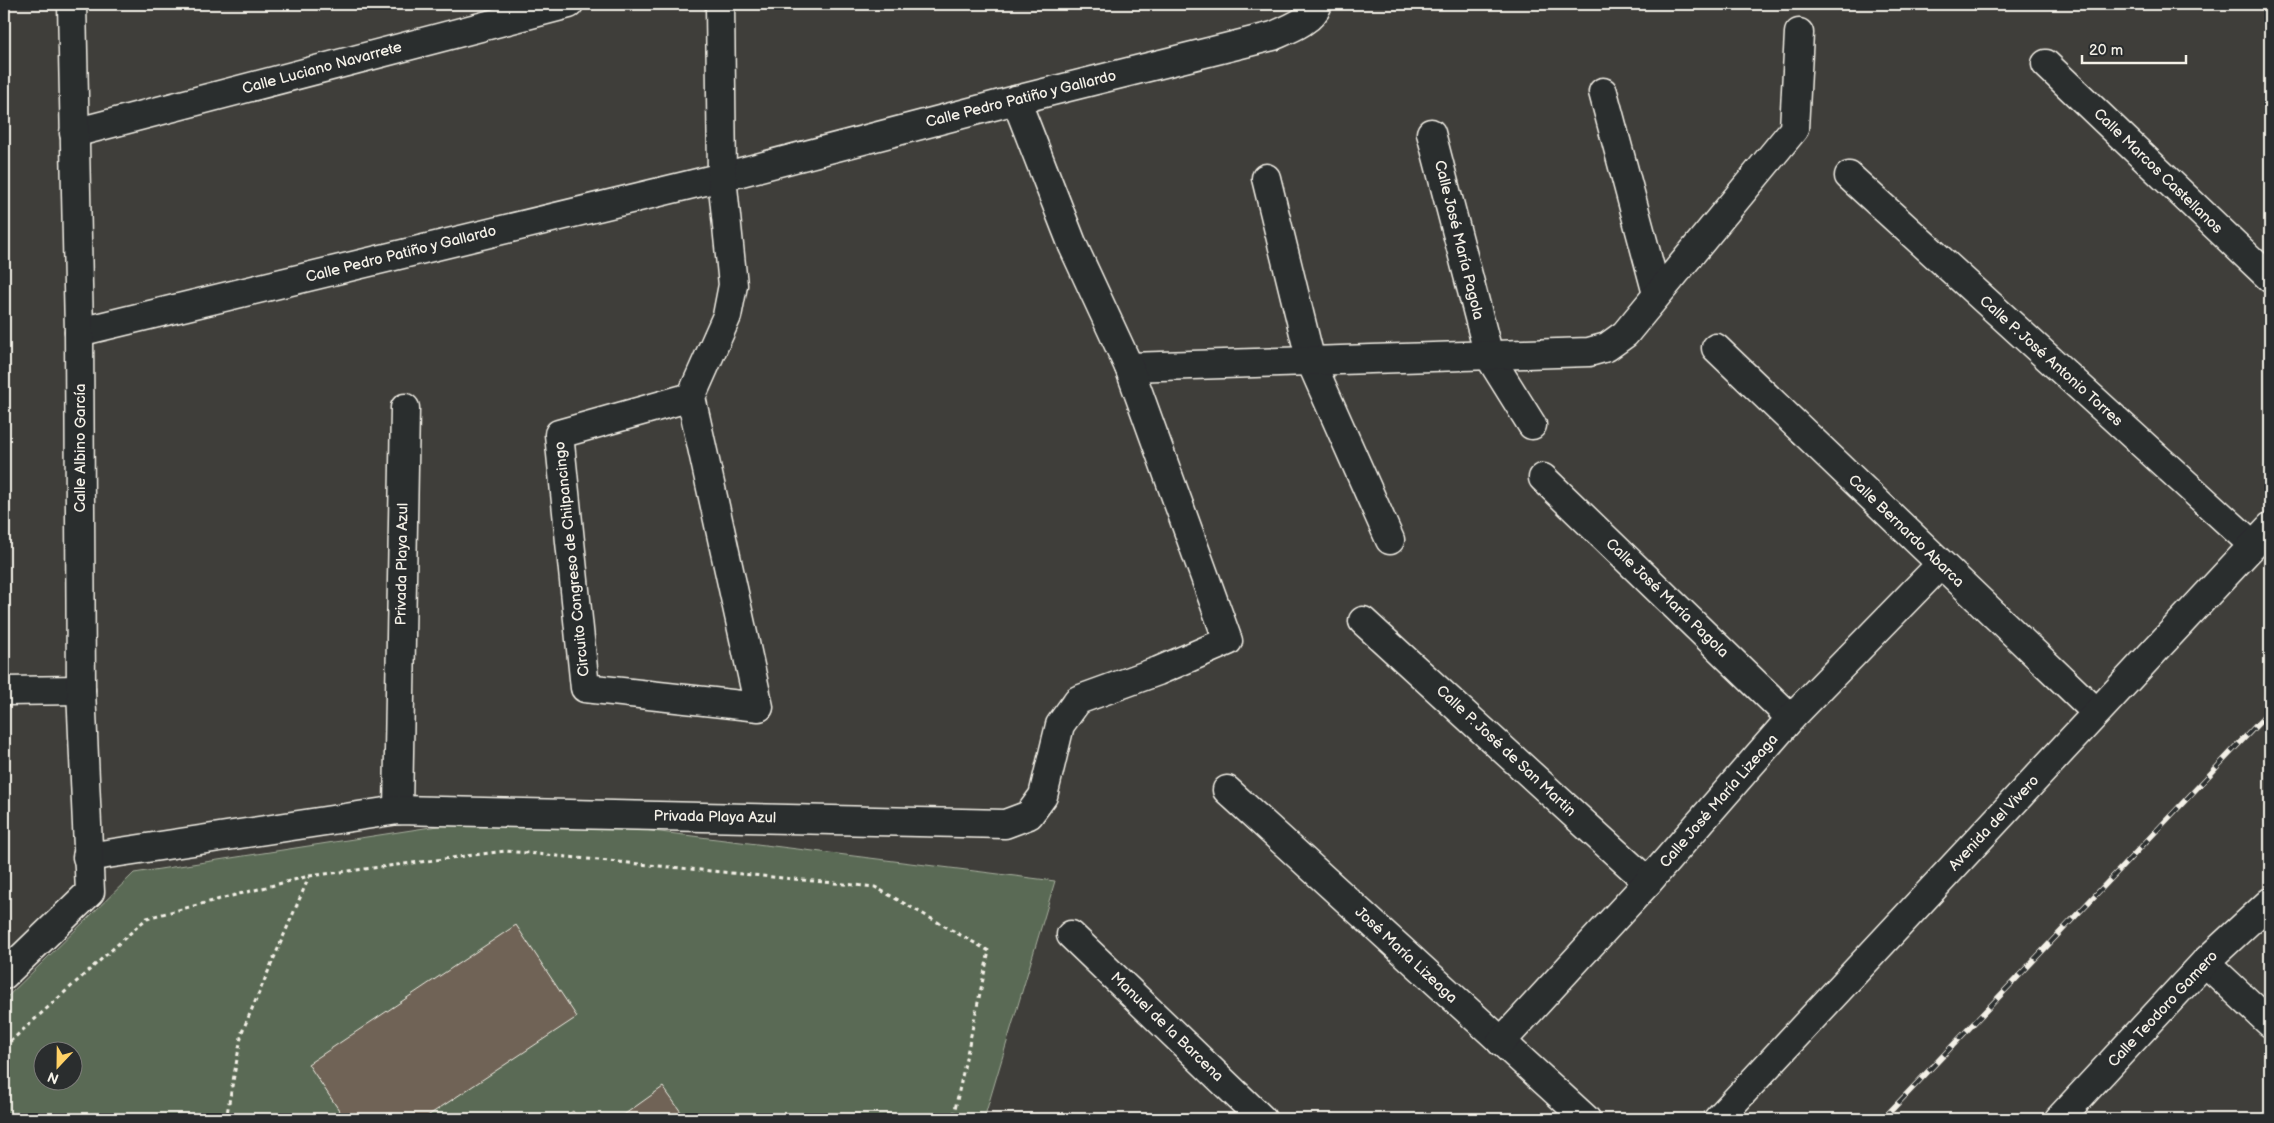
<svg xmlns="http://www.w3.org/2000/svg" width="2274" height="1123" viewBox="0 0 2274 1123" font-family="'Balsamiq Sans',sans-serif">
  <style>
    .green { fill: #5a6b54; stroke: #a7ae9e; fill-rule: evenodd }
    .building { fill: #706456; stroke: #f4f1e8 }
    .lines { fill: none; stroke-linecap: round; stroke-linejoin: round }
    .minor-casing { stroke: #f4f1e8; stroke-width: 31 }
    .path { stroke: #f4f1e8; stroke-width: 3; stroke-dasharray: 4 4; stroke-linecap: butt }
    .minor { stroke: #2a2d2e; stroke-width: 28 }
    .rail-casing { stroke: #f4f1e8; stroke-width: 5.5 }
    .rail { stroke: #2a2d2e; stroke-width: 4; stroke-dasharray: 11; stroke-linecap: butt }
    .labels { text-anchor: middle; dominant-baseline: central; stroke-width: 4.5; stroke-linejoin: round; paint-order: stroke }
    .street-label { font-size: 15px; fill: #f4f1e8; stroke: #2a2d2e }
  </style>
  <rect width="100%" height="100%" fill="#3f3e3a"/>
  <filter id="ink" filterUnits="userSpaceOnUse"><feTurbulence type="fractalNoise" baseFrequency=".02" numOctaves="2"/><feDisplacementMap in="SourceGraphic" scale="10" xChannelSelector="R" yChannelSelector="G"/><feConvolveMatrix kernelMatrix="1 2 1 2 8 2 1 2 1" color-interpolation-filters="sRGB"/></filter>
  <g filter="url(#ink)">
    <path class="green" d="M515,814L1055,881L984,1119H4V1000L134,873ZM42,1050H72V1080H42Z"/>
    <g class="building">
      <path d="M516,925L577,1017L423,1119H345L308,1064Z"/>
      <path d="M663,1087L686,1119H618Z"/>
      <path d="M573,1111L578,1119H561Z"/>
    </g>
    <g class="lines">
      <defs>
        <g id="minor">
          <path d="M2046,64L2270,278"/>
          <path d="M1603,92L1657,294"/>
          <path d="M74,133L569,4"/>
          <path d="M1431,133L1489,356L1532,425"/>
          <path d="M1849,176L2253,545"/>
          <path d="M1266,178L1311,362L1390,540"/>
          <path d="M79,332L722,177L1016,100L1273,36C1289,29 1312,21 1318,4"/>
          <path d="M1716,348L2096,712"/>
          <path d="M1129,367L1589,352L1607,347L1625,334L1794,129L1799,33"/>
          <path d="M691,397L559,434L585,688L759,707L691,397L727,316L733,285L722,177L720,4"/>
          <path d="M1543,478L1791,718"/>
          <path d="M1363,621L1648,882"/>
          <path d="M4,691L81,690"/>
          <path d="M1227,790L1586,1119"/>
          <path d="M398,810L405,408"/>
          <path d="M87,857L398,810L1005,824L1029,815L1043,796L1060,725L1078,700L1158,671L1228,641L1129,367L1073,246L1016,100"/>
          <path d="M1071,935L1262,1119"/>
          <path d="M2205,962L2270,1023"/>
          <path d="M4,975L90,892L81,690L79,332L72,4"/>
          <path d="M1501,1042L1648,882L1791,718L1940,565"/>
          <path d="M1718,1119L2270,527"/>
          <path d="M2059,1119L2205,962L2270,902"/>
        </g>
      </defs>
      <use href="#minor" class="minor-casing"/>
      <g class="path">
        <path d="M4,1047L147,918L309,876L506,851L875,887L989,951L953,1119"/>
        <path d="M226,1119L242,1032L309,877"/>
      </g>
      <use href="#minor" class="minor"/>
      <defs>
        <path id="rail" d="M1883,1119L2270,711"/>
      </defs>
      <use href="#rail" class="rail-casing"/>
      <use href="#rail" class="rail"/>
    </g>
  </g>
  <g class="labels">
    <g class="street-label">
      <text transform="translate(322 68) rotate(-15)">Calle Luciano Navarrete</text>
      <text transform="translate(1021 99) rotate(-14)">Calle Pedro Patiño y Gallardo</text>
      <text transform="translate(2158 171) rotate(44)">Calle Marcos Castellanos</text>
      <text transform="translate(1459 240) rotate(76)">Calle José María Pagola</text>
      <text transform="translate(401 254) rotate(-14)">Calle Pedro Patiño y Gallardo</text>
      <text transform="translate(2051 361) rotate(42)">Calle P. José Antonio Torres</text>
      <text transform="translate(80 448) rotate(-90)">Calle Albino García</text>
      <text transform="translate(1906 531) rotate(44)">Calle Bernardo Abarca</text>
      <text transform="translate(572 559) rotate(-96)">Circuito Congreso de Chilpancingo</text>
      <text transform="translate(402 564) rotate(-89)">Privada Playa Azul</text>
      <text transform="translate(1667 598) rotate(44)">Calle José María Pagola</text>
      <text transform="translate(1506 751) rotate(43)">Calle P. José de San Martin</text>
      <text transform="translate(1719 801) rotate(-49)">Calle José María Lizeaga</text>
      <text transform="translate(715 817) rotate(1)">Privada Playa Azul</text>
      <text transform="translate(1994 823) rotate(-47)">Avenida del Vivero</text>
      <text transform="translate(1406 955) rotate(43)">José María Lizeaga</text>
      <text transform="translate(2163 1009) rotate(-47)">Calle Teodoro Gamero</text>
      <text transform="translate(1167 1027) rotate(44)">Manuel de la Barcena</text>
    </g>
  </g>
  <rect width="2274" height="1123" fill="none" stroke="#2a2d2e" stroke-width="20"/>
  <rect x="10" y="10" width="2254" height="1103" fill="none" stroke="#f4f1e8" stroke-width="2" filter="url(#ink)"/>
  <g transform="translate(58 1066) rotate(202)"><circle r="24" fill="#2a2d2e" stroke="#7b7b78"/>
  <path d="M0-4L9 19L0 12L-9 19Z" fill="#ffd166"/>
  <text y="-8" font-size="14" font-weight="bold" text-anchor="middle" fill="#f4f1e8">N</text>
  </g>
  <path d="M2082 55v8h104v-8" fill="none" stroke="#f4f1e8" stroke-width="2.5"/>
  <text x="2089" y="55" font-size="15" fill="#f4f1e8" stroke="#2a2d2e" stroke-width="4" paint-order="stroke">20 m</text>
</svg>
